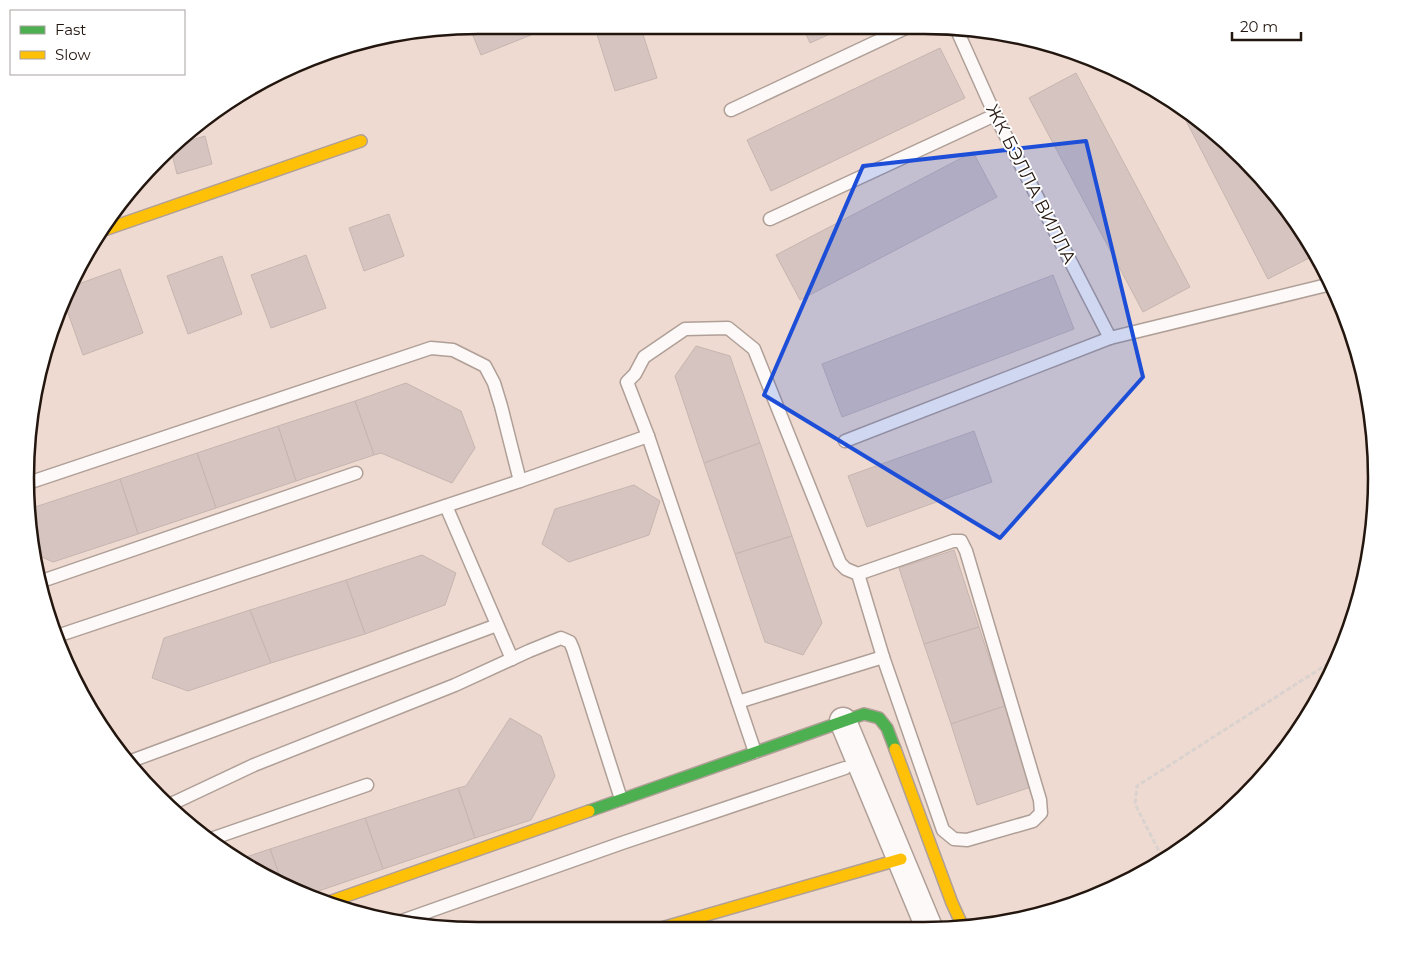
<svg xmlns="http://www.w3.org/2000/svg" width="1402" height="956" viewBox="0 0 1402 956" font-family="Montserrat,sans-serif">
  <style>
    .building { fill: #d5c4bf; stroke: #c6b5b0 }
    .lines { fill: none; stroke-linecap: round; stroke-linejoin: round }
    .lane-casing { stroke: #af9f97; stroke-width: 15 }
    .street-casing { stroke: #af9f97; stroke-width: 29 }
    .fast-casing { stroke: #af9f97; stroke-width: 14 }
    .slow-casing { stroke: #af9f97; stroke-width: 14 }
    .path { stroke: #d9d2cf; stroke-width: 3; stroke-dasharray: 5 2.5; stroke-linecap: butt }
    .lane { stroke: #fcf9f8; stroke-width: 12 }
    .street { stroke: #fcf9f8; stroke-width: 26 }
    .fast { stroke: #4caf50; stroke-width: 11 }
    .slow { stroke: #ffc107; stroke-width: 11 }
    .marked { fill: #1d4ed8; fill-opacity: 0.2; stroke: #1d4ed8; stroke-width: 4; stroke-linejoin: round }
    .labels { text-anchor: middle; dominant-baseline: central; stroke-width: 4; stroke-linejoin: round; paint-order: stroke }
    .street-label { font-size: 18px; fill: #23160f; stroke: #fff }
    .rim { fill: none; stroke: #23160f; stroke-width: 2.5 }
  </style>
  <rect width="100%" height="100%" fill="#eedad0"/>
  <g class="building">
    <path d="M478,25H556L481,55L469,26Z"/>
    <path d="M594,25H640L657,78L615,91Z"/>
    <path d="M802,25H850L810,43Z"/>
    <path d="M940,48L965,98L771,191L747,140Z"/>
    <path d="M1076,73L1190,287L1143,312L1029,98Z"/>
    <path d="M1182,113L1245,158L1299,224L1315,255L1268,279Z"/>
    <path d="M205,136L212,164L177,174L171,150L178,144Z"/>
    <path d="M973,152L997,197L800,300L776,255Z"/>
    <path d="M389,214L404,256L364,271L349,228Z"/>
    <path d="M306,255L326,308L271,328L251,275Z"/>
    <path d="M222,256L242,314L188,334L167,276Z"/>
    <path d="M120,269L143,333L83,355L63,299L70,287Z"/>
    <path d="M1053,275L1074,329L842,417L822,364Z"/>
    <path d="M696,346L730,356L760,443L704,463L675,376Z"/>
    <path d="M406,383L461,411L475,448L452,483L381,453L374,455L355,401Z"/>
    <path d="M355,401L374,455L296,481L278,426Z"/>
    <path d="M278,426L296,481L216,508L197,453Z"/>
    <path d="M974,431L992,482L867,527L848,476Z"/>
    <path d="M760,443L792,536L735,554L704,463Z"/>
    <path d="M197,453L216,508L138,534L120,479Z"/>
    <path d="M120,479L138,534L53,562L33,553L32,508Z"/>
    <path d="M634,485L660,501L649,535L569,562L542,544L555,509Z"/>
    <path d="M792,536L822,623L803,655L765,642L735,554Z"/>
    <path d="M954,550L979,627L924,644L899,568Z"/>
    <path d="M422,555L456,573L445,605L365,634L346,580Z"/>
    <path d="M346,580L365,634L271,663L250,610Z"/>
    <path d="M250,610L271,663L188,691L152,678L164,638Z"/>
    <path d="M979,627L1005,706L951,724L924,644Z"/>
    <path d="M1005,706L1031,787L977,805L951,724Z"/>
    <path d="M510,718L541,736L555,776L531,820L475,838L458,788L466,786Z"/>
    <path d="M458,788L475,838L383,869L365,818Z"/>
    <path d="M365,818L383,869L304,896L283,885L270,849Z"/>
    <path d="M270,849L283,885L237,860Z"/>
  </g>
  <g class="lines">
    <defs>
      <g id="lane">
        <path d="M956,28L995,115L1110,338"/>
        <path d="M731,110L912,25"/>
        <path d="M770,219L995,115"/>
        <path d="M845,441L1110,338L1331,284"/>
        <path d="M31,482L431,348L453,350L485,366L494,383L501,406L520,481"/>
        <path d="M446,506L512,659"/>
        <path d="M39,582L356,473"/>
        <path d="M57,636L520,481L648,436"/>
        <path d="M738,702L883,657"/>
        <path d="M755,752L648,436L627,382L635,374L644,357L685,329L728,328L754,349L840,563L846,569L858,574L953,541H961L966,551L1040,800L1041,813L1033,821L967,840L954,839L943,830L883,657L858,574"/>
        <path d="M131,761L497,625"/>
        <path d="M167,806L254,765L455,685L529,651L561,638L570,642L573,649L621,799"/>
        <path d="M208,840L367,785"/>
        <path d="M396,923L622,843L845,768"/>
      </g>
      <path id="street" d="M843,721L930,930"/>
      <path id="fast" d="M589,811L864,714L879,718L887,728L895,749"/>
      <g id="slow">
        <path d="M107,229L361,141"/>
        <path d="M895,749L952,903L963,927"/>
        <path d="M326,903L589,811"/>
        <path d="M651,931L901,859"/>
      </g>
    </defs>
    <use href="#lane" class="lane-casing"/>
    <use href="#street" class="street-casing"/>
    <use href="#fast" class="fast-casing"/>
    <use href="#slow" class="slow-casing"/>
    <path class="path" d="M1162,857L1135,804L1137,786L1340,656"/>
    <use href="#lane" class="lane"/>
    <use href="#street" class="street"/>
    <use href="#fast" class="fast"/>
    <use href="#slow" class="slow"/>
  </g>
  <path class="marked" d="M1086,141L1143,377L1000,538L764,395L863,166Z"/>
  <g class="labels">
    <g class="street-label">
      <text transform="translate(1031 184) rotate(63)">ЖК БЭЛЛА ВИЛЛА</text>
    </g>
  </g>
  <path d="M0 0H1402V956H0ZM478 34H924A444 444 0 0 1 1368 478V478A444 444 0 0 1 924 922H478A444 444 0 0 1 34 478V478A444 444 0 0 1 478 34Z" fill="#fff" fill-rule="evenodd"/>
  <path class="rim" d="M478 34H924A444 444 0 0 1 1368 478V478A444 444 0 0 1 924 922H478A444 444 0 0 1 34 478V478A444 444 0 0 1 478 34Z"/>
  <rect x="10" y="10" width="175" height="65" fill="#ffffff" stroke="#a7a29f"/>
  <rect x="20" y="26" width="25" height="8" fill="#4caf50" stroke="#a7a29f"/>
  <text x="55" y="35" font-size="15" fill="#23160f">Fast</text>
  <rect x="20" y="51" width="25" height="8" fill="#ffc107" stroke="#a7a29f"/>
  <text x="55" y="60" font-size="15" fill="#23160f">Slow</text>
  <path d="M1232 32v8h69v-8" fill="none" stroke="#23160f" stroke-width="2.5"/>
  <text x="1240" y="32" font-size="15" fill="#23160f" stroke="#ffffff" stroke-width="4" paint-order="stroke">20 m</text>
</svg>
